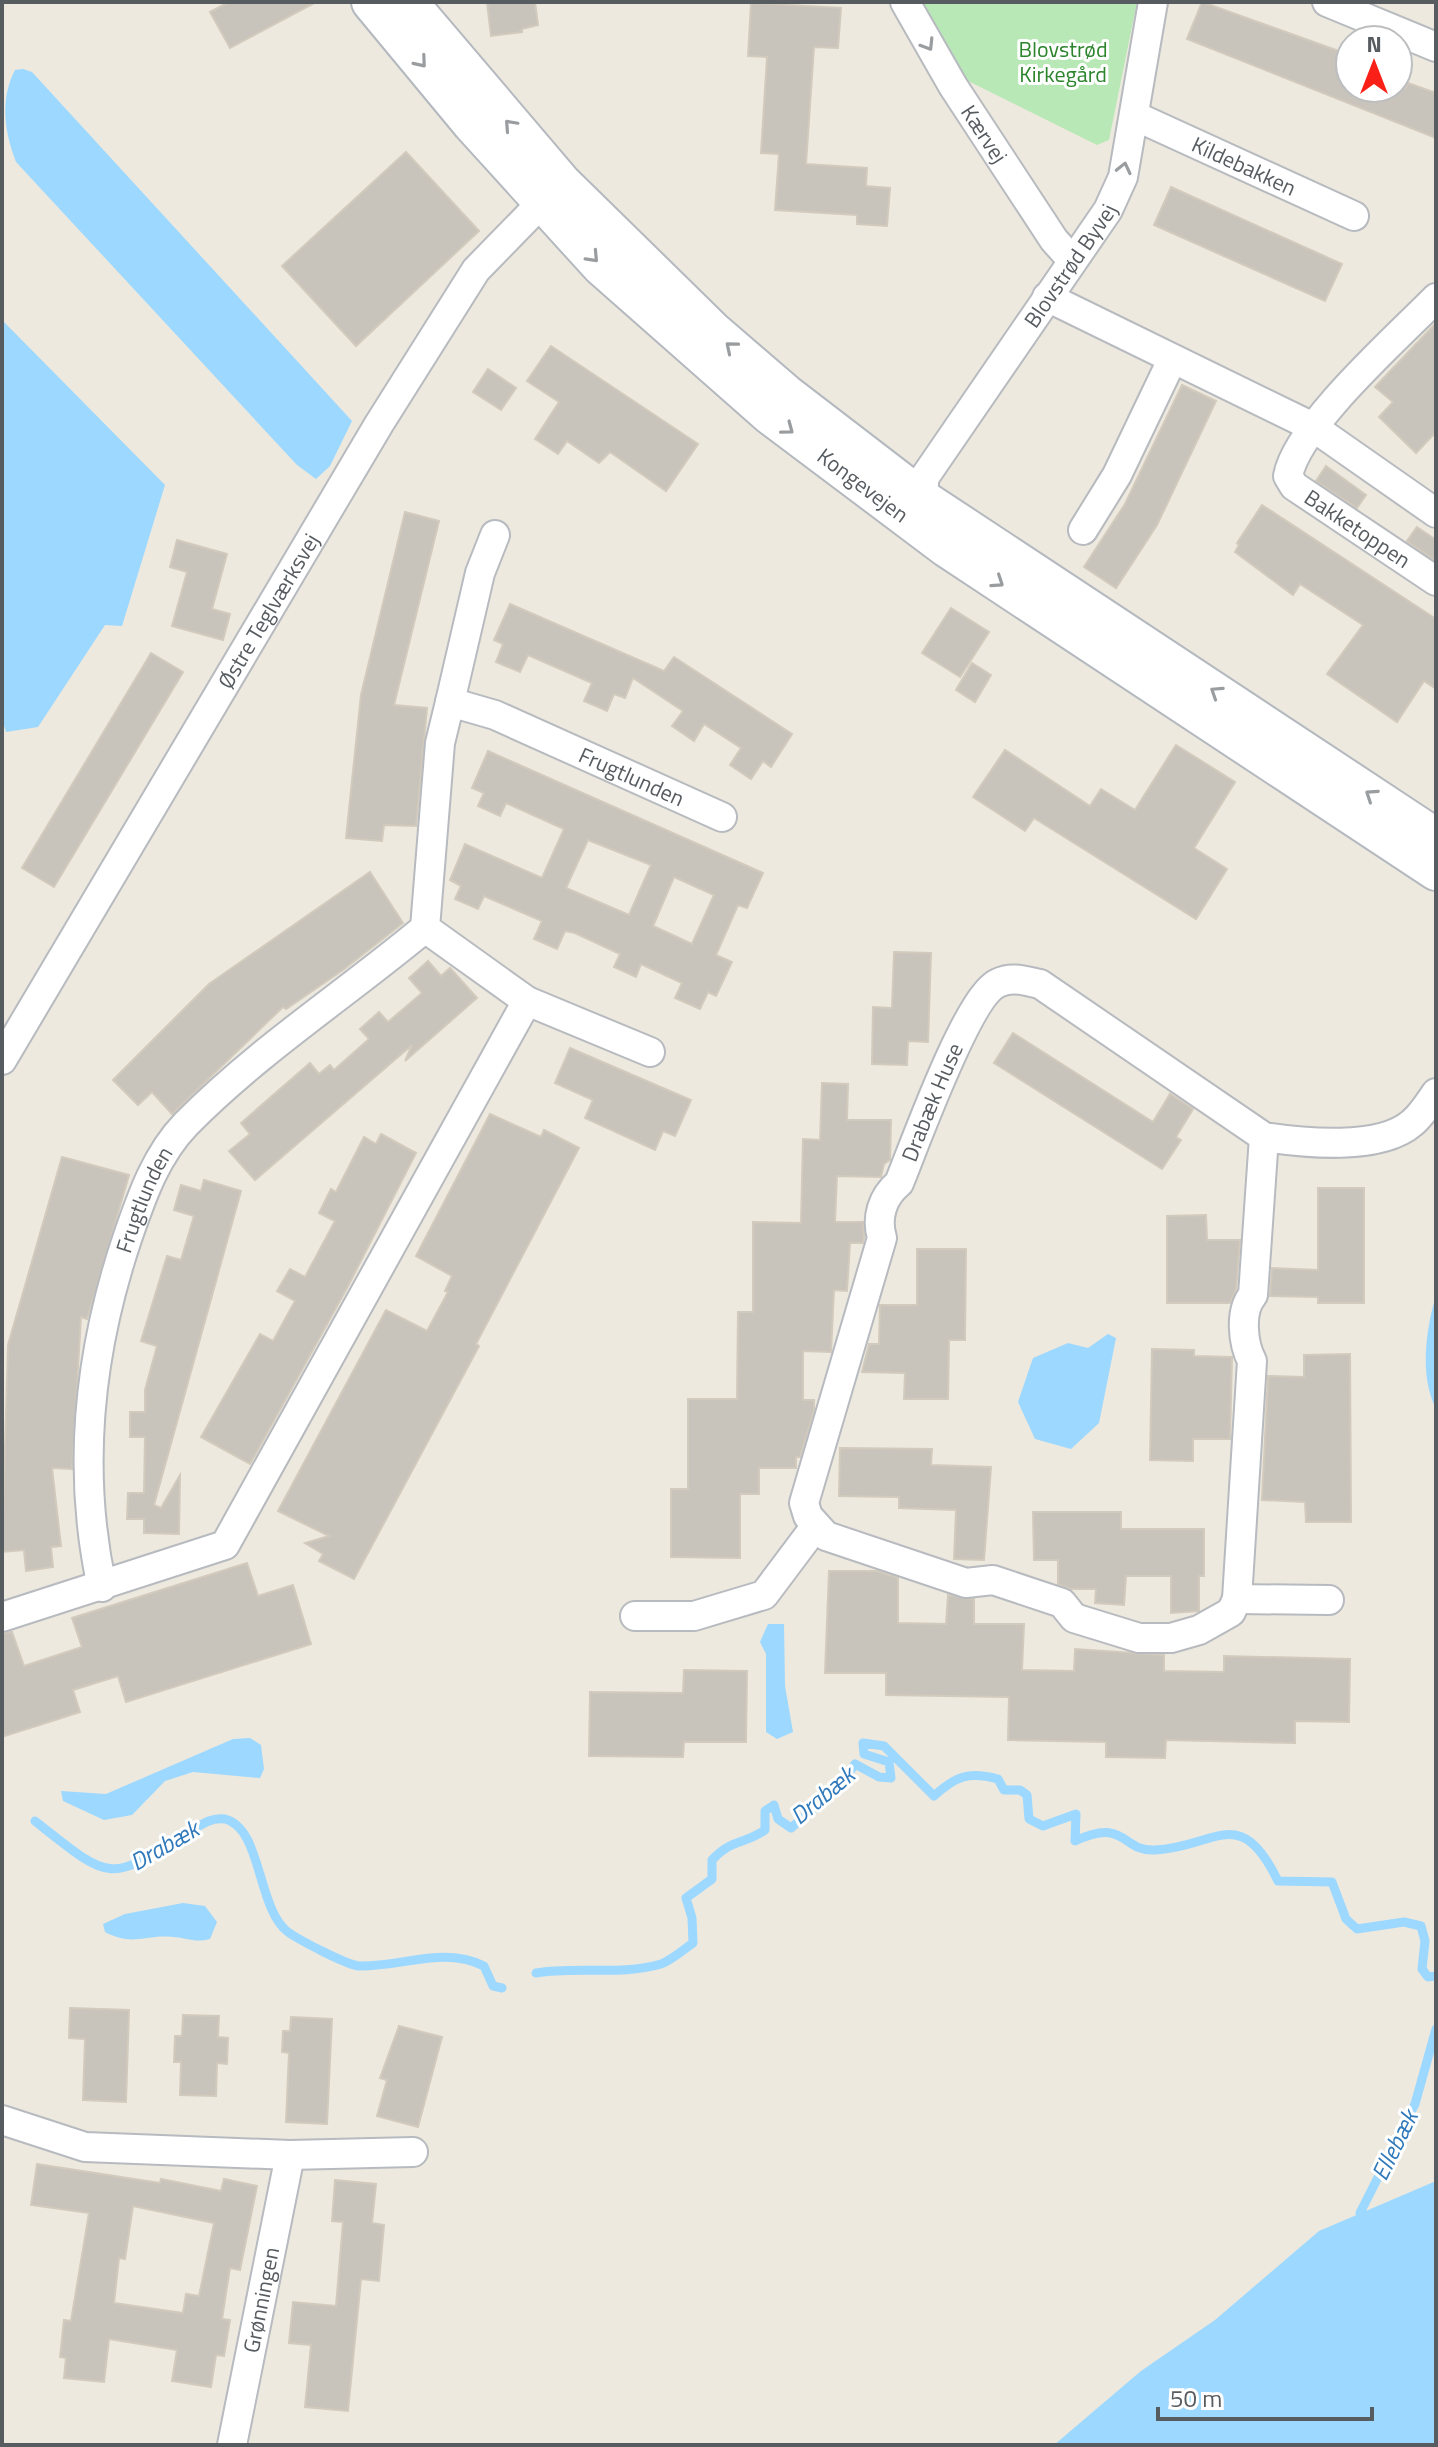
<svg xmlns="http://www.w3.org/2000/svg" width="1438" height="2447" viewBox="0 0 1438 2447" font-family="'Titillium Web',sans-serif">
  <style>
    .green { fill: #b9e8b7 }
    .water { fill: #9cd8ff }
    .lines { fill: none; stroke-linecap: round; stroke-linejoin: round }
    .stream { stroke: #9cd8ff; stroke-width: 9 }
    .building { fill: #c8c3bb; stroke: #d2cabc; stroke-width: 2; fill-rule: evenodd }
    .street-casing { stroke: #b7babf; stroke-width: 32 }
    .secondary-casing { stroke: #b4b9bf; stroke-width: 42 }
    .street { stroke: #fff; stroke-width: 28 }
    .secondary { stroke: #fff; stroke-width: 38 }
    .oneway { stroke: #9a9da0 }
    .labels { text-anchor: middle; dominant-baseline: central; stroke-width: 6; stroke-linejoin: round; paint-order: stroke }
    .park-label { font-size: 22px; fill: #2c852c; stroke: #fff }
    .street-label { font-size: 22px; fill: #575c61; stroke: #fff }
    .water-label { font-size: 24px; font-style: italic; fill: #3079ba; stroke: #fff }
  </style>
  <rect width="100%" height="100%" fill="#ede9de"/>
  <path class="green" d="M918,2H1137L1109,140L1097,145L968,81L938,44Z"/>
  <g class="water">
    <path d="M23,69L32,72L352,421L330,466L316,479L297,465L16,162C4,131 0,99 15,70Z"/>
    <path d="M2,320L165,485L122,626L105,625L38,727L6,732L2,719Z"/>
    <path d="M1436,1295V1409C1419,1375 1426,1330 1436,1295Z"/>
    <path d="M1108,1334L1116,1338L1099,1423L1071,1449L1035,1439L1018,1402L1033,1358L1068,1343L1088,1348Z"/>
    <path d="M768,1624H784L785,1686L793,1732L777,1739L766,1732V1654L760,1642Z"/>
    <path d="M250,1738L261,1745L264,1769L260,1778L193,1772L165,1781L132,1815L104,1820L63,1801L61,1791L106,1794L233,1739Z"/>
    <path d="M183,1903L205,1906L217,1922L210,1939C194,1943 188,1938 173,1937C145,1934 133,1947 105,1932L103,1924L125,1914Z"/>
    <path d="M1436,2181V2445H1054L1141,2371L1215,2320L1319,2231Z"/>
  </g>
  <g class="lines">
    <g class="stream">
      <path d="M35,1821C113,1883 108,1883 191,1831C202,1824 212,1817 225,1819C262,1828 257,1909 288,1932C299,1940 347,1965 359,1966C402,1967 443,1946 484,1966L493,1986L502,1988"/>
      <path d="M536,1973C577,1966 621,1976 661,1964C672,1960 683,1950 693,1943L692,1918L686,1898L712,1879V1860C731,1839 743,1845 765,1830V1811L774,1805L778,1819L791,1828L840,1786L855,1764L879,1777L891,1778L889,1762L864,1754L863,1743L884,1746L934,1796C956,1776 969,1771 998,1779L1004,1790H1020L1027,1795L1029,1819L1043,1826L1076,1814L1075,1841C1127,1817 1121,1852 1155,1850C1216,1847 1240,1802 1278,1881L1332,1882L1346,1919L1357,1929L1404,1922L1421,1926L1425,1941L1422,1969L1428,1977L1436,1976"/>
      <path d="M1360,2213L1415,2104L1436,2029"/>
    </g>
  </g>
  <g class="building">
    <path d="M229,2H316L230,48L210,12Z"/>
    <path d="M487,2H535L538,25L522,29V32L491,36Z"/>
    <path d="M1202,2L1350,55V88H1406L1408,83L1436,93V138L1187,39Z"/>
    <path d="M751,3L841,8L838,48L814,47L806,164L867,168L866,186L890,188L887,226L857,224V215L775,210L779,154L761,153L767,57L748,56Z"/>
    <path d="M406,152L479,231L356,346L282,266Z"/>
    <path d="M1171,187L1342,264L1325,301L1154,225Z"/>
    <path d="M1436,323V432L1416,453L1379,417L1393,402L1375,387Z"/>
    <path d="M551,346L698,444L666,491L610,452L599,463L567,441L558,454L535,439L559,402L527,381Z"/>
    <path d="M488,369L516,388L501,410L473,392Z"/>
    <path d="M1182,385L1216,401L1157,525L1116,588L1084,567L1125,504Z"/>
    <path d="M1326,466L1366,495L1357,508L1316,481Z"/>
    <path d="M1262,505L1436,619V689L1424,681L1397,722L1327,674L1363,625L1300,584L1293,595L1235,552L1239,545L1237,543Z"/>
    <path d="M405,512L439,521L394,705L427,708L416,826L384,825L382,841L346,838L361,695Z"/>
    <path d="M1417,527L1436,540V561L1407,541Z"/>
    <path d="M177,540L227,554L212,609L230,614L223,640L172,626L187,572L170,567Z"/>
    <path d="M510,604L664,671L674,657L792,734L771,767L763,761L751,779L730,765L741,748L704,724L694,741L672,726L683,711L633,678L625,698L614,694L607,711L584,701L592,683L528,655L520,672L496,662L503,644L494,640Z"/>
    <path d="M951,608L989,632L960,677L922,653Z"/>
    <path d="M151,653L183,672L54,887L22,868Z"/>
    <path d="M972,663L991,675L975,702L956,690Z"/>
    <path d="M1176,745L1235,782L1194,848L1227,869L1196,919L1034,818L1025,831L973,797L1005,750L1090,806L1101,789L1135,810Z"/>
    <path d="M488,751L763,873L747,908L738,905L716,955L732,962L716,996L708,992L700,1009L675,998L682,983L641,964L636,977L614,967L620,954L575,933L565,931L557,949L534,939L542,921L484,896L478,909L455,899L461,886L450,880L465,844L542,878L564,829L506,803L500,816L478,806L484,793L472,788ZM588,840L651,865L629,915L566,888ZM674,877L714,895L692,944L653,926Z"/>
    <path d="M370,872L403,923L343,970L286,1009L283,1007L172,1114L152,1092L138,1105L113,1080L209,984Z"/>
    <path d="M894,952L931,953L928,1042L908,1041L907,1065L872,1064L873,1007L892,1008Z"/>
    <path d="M428,961L441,976L450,968L477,998L405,1061L412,1045L255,1180L229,1151L250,1134L241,1123L310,1063L319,1074L330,1065L334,1070L369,1039L360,1029L379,1012L388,1022L422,993L409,978Z"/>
    <path d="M1013,1033L1153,1122L1170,1094L1193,1109L1176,1137L1181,1140L1162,1169L994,1063Z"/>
    <path d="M570,1048L691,1100L675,1136L663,1131L655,1150L585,1118L593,1100L555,1083Z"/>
    <path d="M822,1083L848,1084L847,1120H891L890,1160L884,1164L881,1177L837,1176L835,1222H863L864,1237L863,1243H850L847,1291L834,1290L831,1352L803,1351V1400H814V1410L800,1457H796V1468H759V1494H740V1558L671,1557V1489H688V1399H737L738,1312H753V1222L801,1223L803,1139L820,1140Z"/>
    <path d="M490,1114L541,1137L544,1130L579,1148L476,1344L479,1346L354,1579L319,1561L323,1554L305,1543L329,1536L278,1511L386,1310L427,1331L448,1292L445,1291L452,1276L416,1256Z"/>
    <path d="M381,1134L416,1153L347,1288L250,1464L201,1437L260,1334L273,1341L295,1301L277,1291L290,1269L305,1277L335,1221L319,1213L331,1189L336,1192L364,1137L376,1144Z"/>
    <path d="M62,1157L129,1175L87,1319L81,1317L72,1469L52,1468L61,1546L51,1547L53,1567L26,1571L24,1550L2,1552L8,1345Z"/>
    <path d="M204,1180L241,1191L154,1505L161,1508L180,1475L179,1534L144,1533V1519H127L128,1493H144L145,1437H130V1412H145V1390L157,1346L141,1341L167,1256L181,1260L194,1216L174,1210L181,1185L201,1191Z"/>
    <path d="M1318,1188H1364V1303H1318V1297L1270,1296L1272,1268L1318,1270Z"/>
    <path d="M1206,1215L1207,1240H1240L1236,1289L1230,1303H1167V1216Z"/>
    <path d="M917,1249H966L965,1340H949L948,1399H904L905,1373L862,1372L869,1344H879L880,1305H917Z"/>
    <path d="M1152,1349L1194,1350V1356L1232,1357L1230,1439H1193V1461L1150,1460Z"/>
    <path d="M1350,1354L1351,1522H1306L1305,1502L1262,1500L1268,1376L1304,1377V1355Z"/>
    <path d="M840,1448L932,1449L931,1465L991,1467L984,1560L954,1559L956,1510L899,1508V1497L839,1496Z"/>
    <path d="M1033,1512H1121V1529H1204V1576H1199V1611L1171,1613V1576H1126L1124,1605L1095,1603L1096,1589H1071L1058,1584V1560H1034Z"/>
    <path d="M247,1563L258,1596L293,1585L311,1644L126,1702L118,1676L73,1690L80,1712L2,1737V1634L12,1632L24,1666L82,1647L72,1618Z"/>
    <path d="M829,1571H877L898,1578V1623L946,1624L948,1595L974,1599V1624H1024L1022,1670L1074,1671L1075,1649L1164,1655V1671L1224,1672V1656L1350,1659L1349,1722L1295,1721V1743L1166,1740L1165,1758L1106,1757V1742L1008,1740L1009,1697L886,1695V1673H825Z"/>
    <path d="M684,1670L747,1671L746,1742H684L683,1757L589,1756L590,1692L683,1693Z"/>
    <path d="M70,2008L129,2010L126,2102L83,2100L85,2039L69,2038Z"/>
    <path d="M183,2015L219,2016L218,2037L228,2038L227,2064L217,2063L216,2096L180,2095L181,2062H174L175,2036H182Z"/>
    <path d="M291,2017L332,2019L327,2124L286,2122L289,2053L282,2052L283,2031H290Z"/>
    <path d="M399,2026L442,2037L418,2127L377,2116L387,2080L380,2078Z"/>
    <path d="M37,2164L160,2183L161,2179L221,2191L224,2179L257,2186L240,2270L230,2268L222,2319L230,2320L224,2356L216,2355L211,2387L172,2381L177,2350L109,2339L104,2382L64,2378L66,2358L60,2357L64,2320L71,2321L89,2213L31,2205ZM133,2206L214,2223L199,2296L186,2294L183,2313L114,2303L119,2258L125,2259Z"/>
    <path d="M335,2180L376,2184L372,2223L384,2225L379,2281L361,2279L348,2411L305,2407L311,2345L289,2343L293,2302L336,2306L343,2222L332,2221Z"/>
  </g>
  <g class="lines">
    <defs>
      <g id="street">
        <path id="s1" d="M905,2L953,86L1054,240L1071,259"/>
        <path d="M1327,2L1436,47"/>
        <path id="s2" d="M1135,116L1354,216"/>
        <path d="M1047,297L1313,427L1436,513"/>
        <path id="s3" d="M1436,298C1398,337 1297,426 1288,476L1294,486L1436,581"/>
        <path id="s4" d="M924,500V478L1108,210L1123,177L1153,2"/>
        <path d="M1083,530L1117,475L1172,360"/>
        <path id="s5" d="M495,535L480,573L450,702L495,715L722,817"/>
        <path d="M450,702L440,743L425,928L527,1001L650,1052"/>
        <path id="s6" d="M2,1060L379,424L476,270L555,189"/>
        <path id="s7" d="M1264,1137L1253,1295C1239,1311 1243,1344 1252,1361L1237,1599L1231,1612L1199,1630L1171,1638H1139L1074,1618L1062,1603L993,1580L966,1583L826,1536L808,1516L804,1503L882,1238C876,1218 882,1197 899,1183C914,1147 967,997 998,983C1012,976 1025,981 1040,984L1264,1137C1303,1143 1380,1151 1412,1123C1421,1116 1429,1103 1436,1093"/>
        <path id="s8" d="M102,1587C76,1468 89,1351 128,1236C142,1196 156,1155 186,1124C259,1050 346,994 425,928"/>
        <path d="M1237,1599L1329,1600"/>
        <path d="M635,1616H694L764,1595L815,1527"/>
        <path d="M2,1617L225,1545L527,1001"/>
        <path d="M2,2120L85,2147L290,2155L413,2152"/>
        <path id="s9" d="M232,2445L290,2155"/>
      </g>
      <g id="secondary">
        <path id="s10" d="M371,2L472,124L601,266L770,415L947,548L1436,871"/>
        <path d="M408,2L562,183L714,332L786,394L924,500L1436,838"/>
      </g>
    </defs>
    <use href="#street" class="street-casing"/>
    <use href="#secondary" class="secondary-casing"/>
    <use href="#street" class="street"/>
    <use href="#secondary" class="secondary"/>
  </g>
  <defs><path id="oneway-chevron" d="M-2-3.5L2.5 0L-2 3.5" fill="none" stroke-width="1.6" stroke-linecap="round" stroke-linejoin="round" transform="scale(2)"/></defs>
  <g class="oneway">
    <use href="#oneway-chevron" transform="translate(928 45) rotate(58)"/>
    <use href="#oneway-chevron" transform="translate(421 62) rotate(50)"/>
    <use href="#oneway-chevron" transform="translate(510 125) rotate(-132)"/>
    <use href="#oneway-chevron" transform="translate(1124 168) rotate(-77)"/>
    <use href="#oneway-chevron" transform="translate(593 257) rotate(47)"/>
    <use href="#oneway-chevron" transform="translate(731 347) rotate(-140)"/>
    <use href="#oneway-chevron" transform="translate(788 429) rotate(37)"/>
    <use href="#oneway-chevron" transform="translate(998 582) rotate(34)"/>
    <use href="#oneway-chevron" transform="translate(1216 692) rotate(-147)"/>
    <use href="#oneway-chevron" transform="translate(1371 795) rotate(-146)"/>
  </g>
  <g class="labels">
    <g class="park-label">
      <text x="1063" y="49">Blovstrød<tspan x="1063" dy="25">Kirkegård</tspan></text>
    </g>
    <g class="street-label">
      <text stroke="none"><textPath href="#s1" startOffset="154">Kærvej</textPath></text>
      <text stroke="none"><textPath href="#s2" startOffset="120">Kildebakken</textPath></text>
      <text stroke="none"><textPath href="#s4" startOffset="280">Blovstrød Byvej</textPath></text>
      <text stroke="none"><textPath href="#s10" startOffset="692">Kongevejen</textPath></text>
      <text stroke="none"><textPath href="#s3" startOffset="322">Bakketoppen</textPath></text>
      <text stroke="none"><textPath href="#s6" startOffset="522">Østre Teglværksvej</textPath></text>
      <text stroke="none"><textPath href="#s5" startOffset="370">Frugtlunden</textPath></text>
      <text stroke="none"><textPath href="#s7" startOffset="1378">Drabæk Huse</textPath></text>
      <text stroke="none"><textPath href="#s8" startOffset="396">Frugtlunden</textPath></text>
      <text stroke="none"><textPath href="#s9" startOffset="148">Grønningen</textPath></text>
    </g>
    <g class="water-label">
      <text transform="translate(822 1795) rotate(-40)">Drabæk</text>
      <text transform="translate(164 1845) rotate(-30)">Drabæk</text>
      <text transform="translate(1394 2145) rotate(-64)">Ellebæk</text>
    </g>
  </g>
  <rect width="1438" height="2447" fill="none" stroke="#575c61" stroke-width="8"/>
  <g transform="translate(1374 64)"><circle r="38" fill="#ffffff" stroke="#bcbec0" stroke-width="2"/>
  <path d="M0-6L14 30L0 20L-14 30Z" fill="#fa1f17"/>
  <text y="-12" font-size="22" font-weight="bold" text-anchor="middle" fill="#575c61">N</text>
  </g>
  <path d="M1158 2407v12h214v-12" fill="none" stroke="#575c61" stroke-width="4"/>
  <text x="1170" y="2407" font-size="24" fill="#575c61" stroke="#ffffff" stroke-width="6" paint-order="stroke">50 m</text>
</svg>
